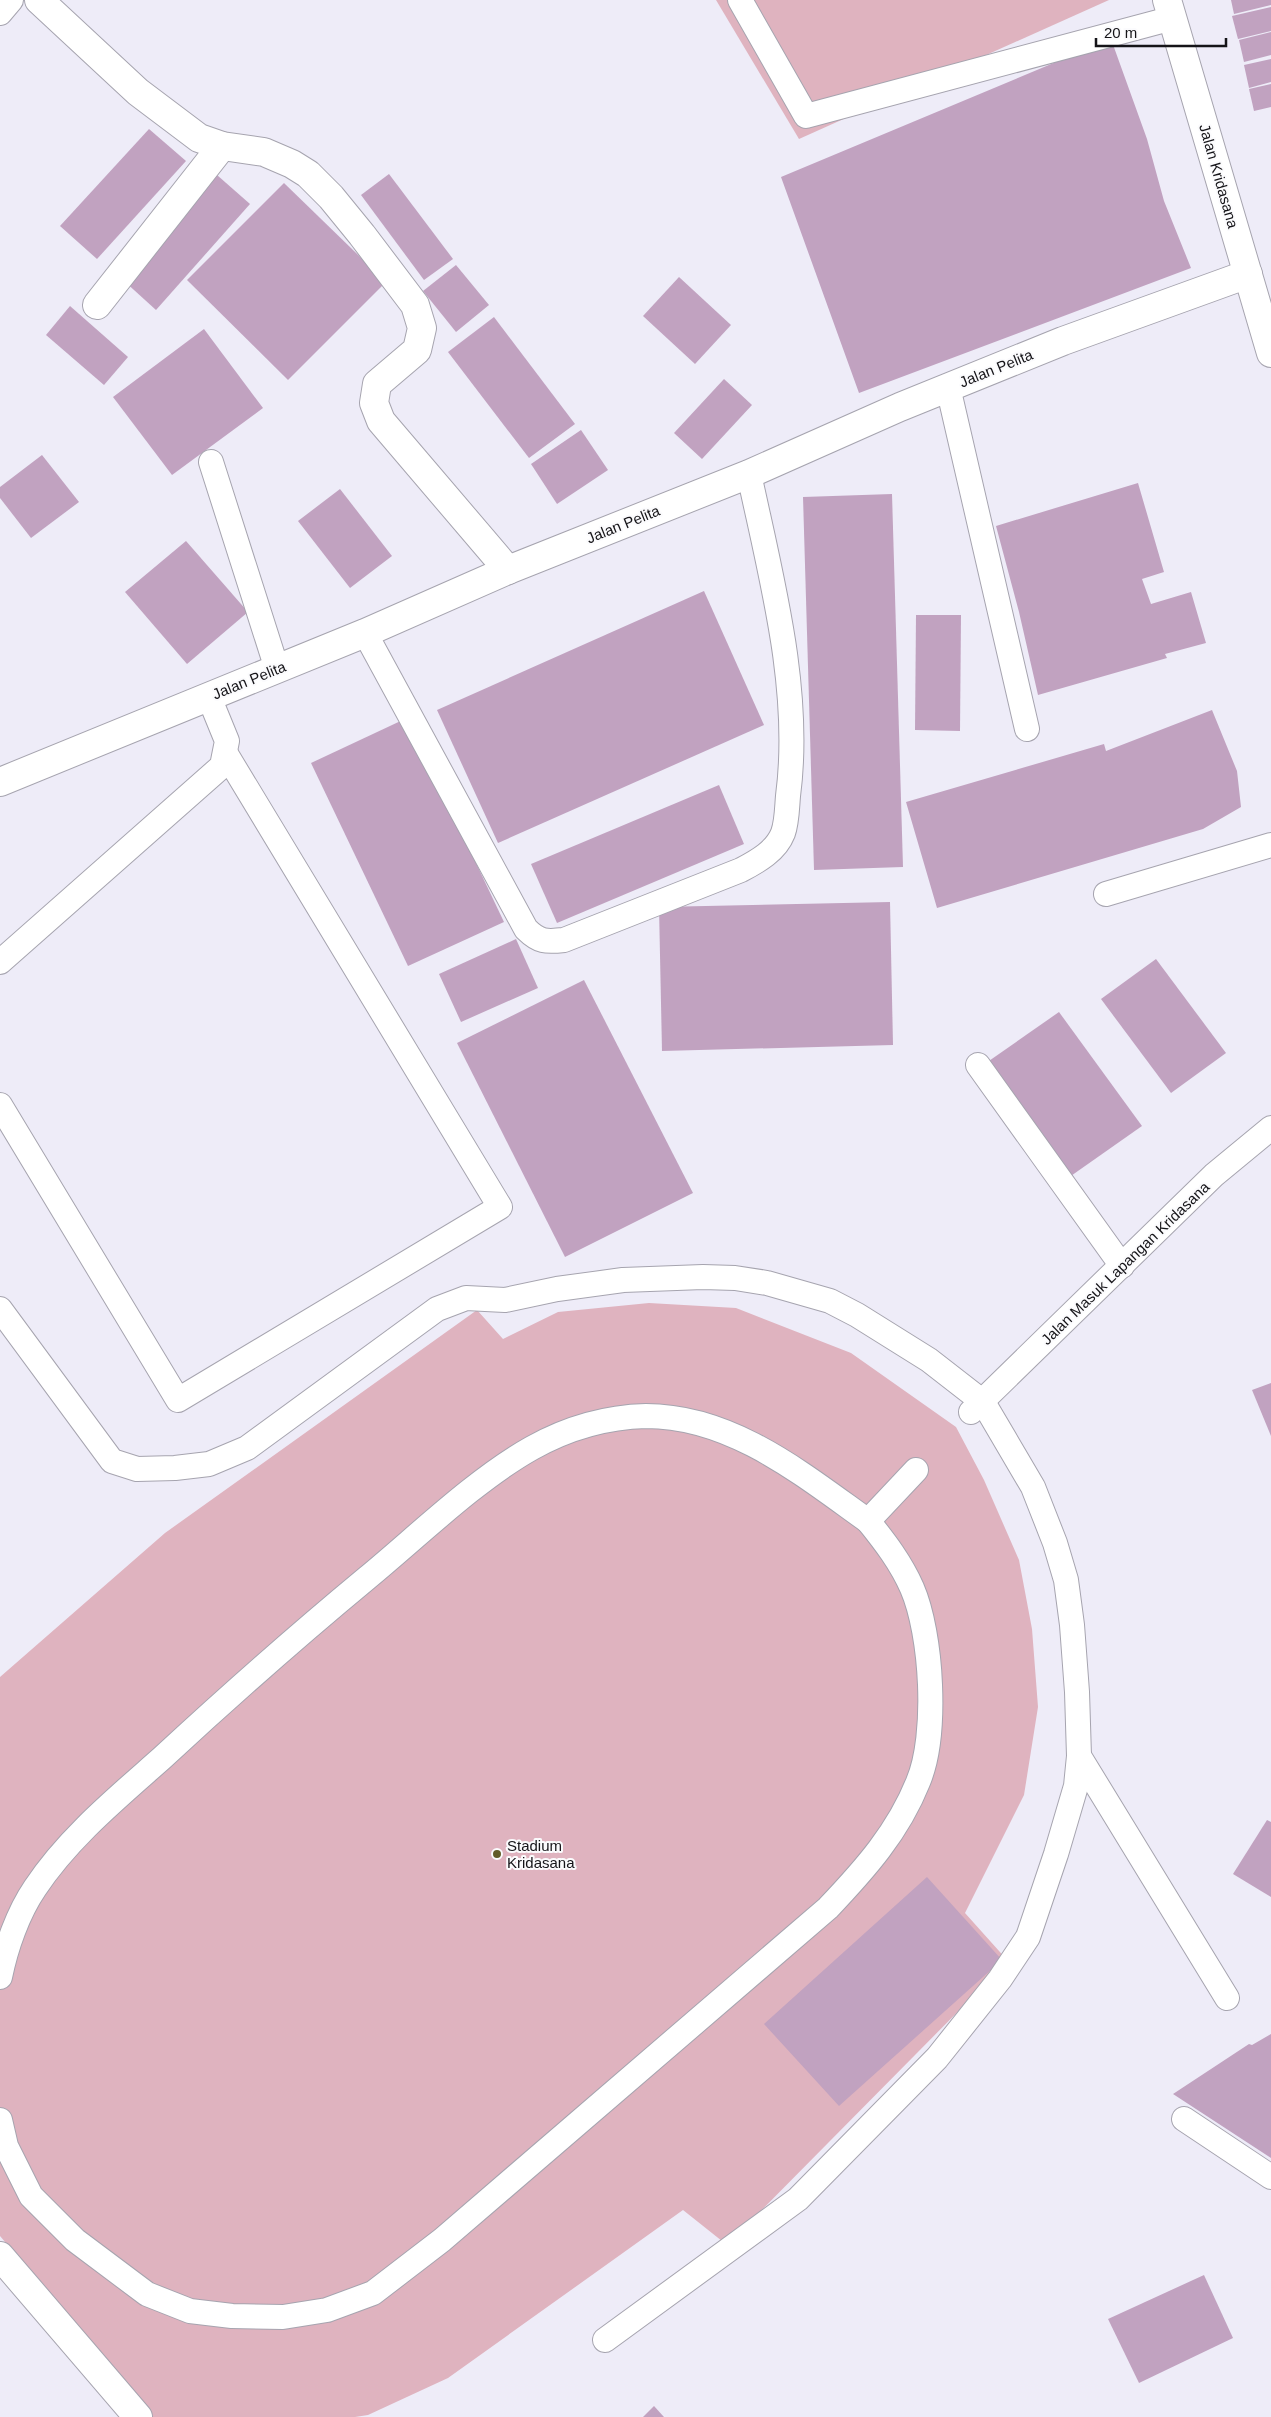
<svg xmlns="http://www.w3.org/2000/svg" width="1271" height="2417" viewBox="0 0 1271 2417" font-family="Helvetica,sans-serif">
  <style>
    .green { fill: #dfb3bf }
    .building { fill: #c1a2c0 }
    .lines { fill: none; stroke-linecap: round; stroke-linejoin: round }
    .lane-casing { stroke: #a6a4af; stroke-width: 26 }
    .street-casing { stroke: #a6a4af; stroke-width: 30 }
    .secondary-casing { stroke: #a6a4af; stroke-width: 30 }
    .lane { stroke: #fff; stroke-width: 24 }
    .street { stroke: #fff; stroke-width: 28 }
    .secondary { stroke: #fff; stroke-width: 28 }
    .poi-dot { fill: #625c28; stroke: #fbfbfd; stroke-width: 2 }
    .labels { text-anchor: middle; dominant-baseline: central; stroke-width: 4; stroke-linejoin: round; paint-order: stroke }
    .street-label { font-size: 15px; fill: #151418; stroke: #fbfbfd }
    .poi-label { font-size: 15px; fill: #151418; stroke: #fbfbfd; text-anchor: start }
  </style>
  <rect width="100%" height="100%" fill="#eeecf8"/>
  <g class="green">
    <path d="M716,0H1109L799,139Z"/>
    <path d="M649,1303L736,1308L851,1353L956,1427L984,1480L1019,1560L1032,1629L1038,1707L1024,1795L965,1913L1008,1961L727,2245L683,2210L448,2378L368,2415L355,2417H153L0,2236V1677L165,1533L477,1310L503,1339L558,1312Z"/>
  </g>
  <g class="building">
    <path d="M1231,0H1271V5L1234,14Z"/>
    <path d="M1271,7V31L1238,39L1232,16Z"/>
    <path d="M1271,32V55L1244,62L1239,40Z"/>
    <path d="M1111,39L1147,139L1164,201L1191,268L859,393L781,177Z"/>
    <path d="M1271,59V82L1249,88L1244,65Z"/>
    <path d="M1271,84V107L1254,111L1249,89Z"/>
    <path d="M149,129L186,161L97,259L60,226Z"/>
    <path d="M389,174L453,259L424,280L361,195Z"/>
    <path d="M217,175L250,204L156,310L123,280Z"/>
    <path d="M284,183L386,282L288,380L187,280Z"/>
    <path d="M456,265L489,305L456,332L423,291Z"/>
    <path d="M679,277L731,325L695,364L643,316Z"/>
    <path d="M70,306L128,357L104,385L46,335Z"/>
    <path d="M494,317L575,424L529,458L448,352Z"/>
    <path d="M204,329L263,408L172,475L113,397Z"/>
    <path d="M724,379L752,405L702,459L674,433Z"/>
    <path d="M581,430L608,470L557,504L531,464Z"/>
    <path d="M42,455L79,502L31,538L0,498V487Z"/>
    <path d="M1138,483L1164,572L1142,579L1151,604L1191,592L1206,643L1165,654L1167,658L1038,695L1019,612L996,526Z"/>
    <path d="M340,489L392,556L350,588L298,521Z"/>
    <path d="M892,494L903,867L814,870L803,497Z"/>
    <path d="M186,541L248,612L187,664L125,592Z"/>
    <path d="M704,591L764,725L498,843L437,710Z"/>
    <path d="M916,615H961L960,731L915,730Z"/>
    <path d="M1212,710L1237,771L1241,807L1203,829L937,908L906,802L1104,744L1106,751Z"/>
    <path d="M407,718L504,922L408,966L311,763Z"/>
    <path d="M719,785L744,844L557,923L531,864Z"/>
    <path d="M890,902L893,1045L662,1051L659,907Z"/>
    <path d="M516,939L538,988L461,1022L439,974Z"/>
    <path d="M1156,959L1226,1053L1171,1093L1101,999Z"/>
    <path d="M584,980L693,1193L565,1257L457,1043Z"/>
    <path d="M1059,1012L1142,1126L1068,1178L986,1063Z"/>
    <path d="M1271,1383V1436L1252,1390Z"/>
    <path d="M1267,1820L1271,1822V1897L1233,1874Z"/>
    <path d="M927,1877L1002,1960L839,2106L764,2024Z"/>
    <path d="M1271,2034V2158L1173,2094L1249,2044L1252,2045Z"/>
    <path d="M1204,2275L1233,2338L1139,2383L1108,2319Z"/>
    <path d="M654,2406L664,2417H643Z"/>
  </g>
  <g class="lines">
    <defs>
      <g id="lane">
        <path d="M740,0L806,116L1173,18"/>
        <path d="M0,13L11,0"/>
        <path d="M948,387L1027,729"/>
        <path d="M211,462L277,669"/>
        <path d="M365,633L526,929C539,942 546,942 564,940L741,870C758,861 776,851 783,833C787,822 787,807 788,796C802,690 771,577 749,474"/>
        <path d="M1106,894L1271,845"/>
        <path d="M0,962L222,766L227,741L209,697"/>
        <path d="M978,1065L1122,1266"/>
        <path d="M0,1105L178,1400L500,1207L226,754"/>
        <path d="M0,1309L112,1461L137,1469L175,1468L209,1464L247,1448L437,1309L466,1298L505,1300L557,1289L623,1280L703,1277L735,1278L767,1283L830,1301L857,1315L929,1360L983,1402L1033,1487L1055,1543L1066,1580L1072,1625L1077,1692L1079,1756L1076,1786L1056,1854L1028,1937L1000,1979L937,2058L798,2199L605,2340"/>
        <path d="M971,1412L1214,1175L1271,1128"/>
        <path d="M1079,1756L1227,1998"/>
        <path d="M0,1977C6,1947 18,1913 35,1888C68,1838 118,1797 162,1758C229,1696 297,1636 367,1578C418,1536 475,1480 532,1448C566,1429 606,1417 646,1416C732,1416 802,1474 868,1521"/>
        <path d="M1184,2119L1271,2177"/>
        <path d="M0,2120L6,2146L31,2196L75,2240L147,2294L190,2311L232,2316L283,2317L327,2310L373,2293L442,2240L828,1908C865,1869 898,1832 918,1782C938,1735 932,1634 912,1588C901,1563 885,1542 868,1521L916,1470"/>
      </g>
      <g id="street">
        <path d="M39,0L138,92L199,138L222,146L264,152L292,164L308,174L331,197L362,235L415,305L422,328L417,350L377,384L374,403L381,421L508,570"/>
        <path d="M97,305L222,146"/>
        <path d="M0,2256L138,2417"/>
      </g>
      <g id="secondary">
        <path d="M1167,0L1271,353"/>
        <path d="M0,782L365,633L508,570L749,474L900,407L1063,341L1248,274"/>
      </g>
    </defs>
    <use href="#lane" class="lane-casing"/>
    <use href="#street" class="street-casing"/>
    <use href="#secondary" class="secondary-casing"/>
    <use href="#lane" class="lane"/>
    <use href="#street" class="street"/>
    <use href="#secondary" class="secondary"/>
  </g>
  <circle class="poi-dot" cx="497" cy="1854" r="5"/>
  <g class="labels">
    <g class="street-label">
      <text transform="translate(1219 176) rotate(74)">Jalan Kridasana</text>
      <text transform="translate(996 368) rotate(-22)">Jalan Pelita</text>
      <text transform="translate(623 524) rotate(-22)">Jalan Pelita</text>
      <text transform="translate(249 680) rotate(-22)">Jalan Pelita</text>
      <text transform="translate(1125 1263) rotate(-44)">Jalan Masuk Lapangan Kridasana</text>
    </g>
    <g class="poi-label">
      <text x="507" y="1845">Stadium<tspan x="507" dy="17">Kridasana</tspan></text>
    </g>
  </g>
  <path d="M1096 38v8h130v-8" fill="none" stroke="#151418" stroke-width="2.5"/>
  <text x="1104" y="38" font-size="15" fill="#151418" stroke="#fbfbfd" stroke-width="4" paint-order="stroke">20 m</text>
</svg>
